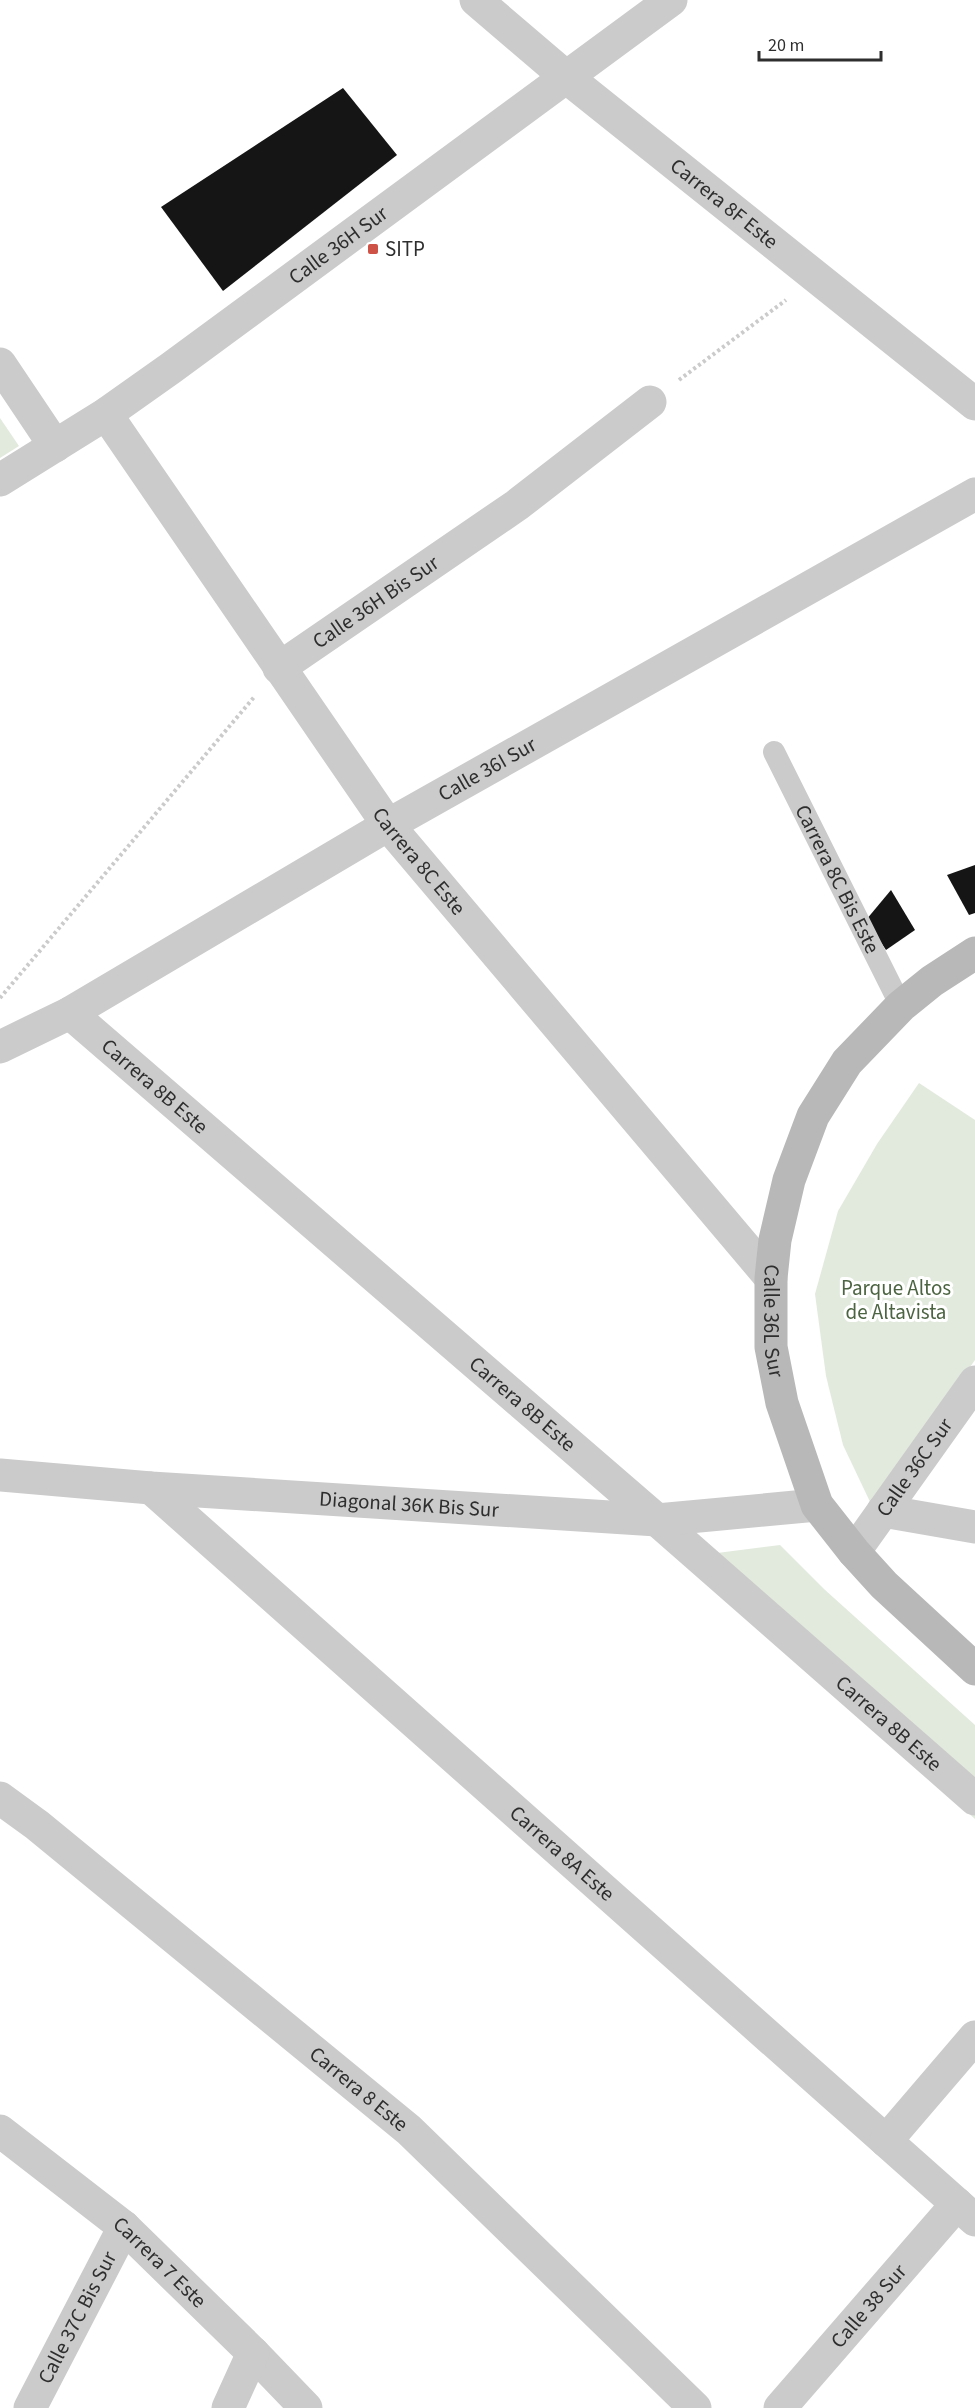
<svg xmlns="http://www.w3.org/2000/svg" width="975" height="2408" viewBox="0 0 975 2408" font-family="'Source Sans 3',sans-serif">
  <style>
    .green { fill: #e2eade }
    .building { fill: #151515 }
    .lines { fill: none; stroke-linecap: round; stroke-linejoin: round }
    .path { stroke: #cbcbcb; stroke-width: 4; stroke-dasharray: 3 3; stroke-linecap: butt }
    .service { stroke: #cbcbcb; stroke-width: 22 }
    .minor { stroke: #cbcbcb; stroke-width: 33 }
    .tertiary { stroke: #cbcbcb; stroke-width: 33 }
    .secondary { stroke: #b8b8b8; stroke-width: 33 }
    .poi-dot { fill: #cf5247; stroke: #fff; stroke-width: 2 }
    .labels { text-anchor: middle; dominant-baseline: central; stroke-width: 6; stroke-linejoin: round; paint-order: stroke }
    .street-label { font-size: 21px; fill: #2e2e2e; stroke: #fff }
    .poi-label { font-size: 21px; fill: #2e2e2e; stroke: #fff; text-anchor: start }
    .park-label { font-size: 21px; fill: #4c6441; stroke: #fff }
  </style>
  <rect width="100%" height="100%" fill="#fff"/>
  <g class="green">
    <path d="M0,418L19,446L0,458Z"/>
    <path d="M919,1083L975,1120V1360L872,1506L843,1445L826,1376L815,1294L838,1211L877,1144Z"/>
    <path d="M780,1545L824,1589L975,1725V1819L678,1558Z"/>
  </g>
  <g class="building">
    <path d="M343,88L397,155L223,291L161,207Z"/>
    <path d="M975,865V913L969,915L947,875Z"/>
    <path d="M891,890L915,930L886,950L866,920Z"/>
  </g>
  <g class="lines">
    <g class="path">
      <path d="M679,380L786,300"/>
      <path d="M0,998L255,696"/>
    </g>
    <path class="service" id="s1" d="M774,752L901,1006"/>
    <g class="minor">
      <path id="s2" d="M476,0L565,76L975,404"/>
      <path d="M0,364L55,446"/>
      <path id="s3" d="M106,414L388,825L771,1278"/>
      <path id="s4" d="M279,668L517,505L650,402"/>
      <path id="s5" d="M70,1013L657,1520L975,1799"/>
      <path id="s6" d="M0,1047L70,1013L388,825L975,494"/>
      <path id="s7" d="M0,1475L151,1488L657,1520L817,1505"/>
      <path id="s8" d="M151,1488L975,2220"/>
      <path d="M883,1511L975,1527"/>
      <path id="s9" d="M854,1552L975,1382"/>
      <path id="s10" d="M0,1798L37,1825L409,2130L695,2408"/>
      <path id="s11" d="M0,2131L124,2227L253,2353L306,2408"/>
      <path d="M886,2141L975,2037"/>
      <path id="s12" d="M30,2408L124,2227"/>
      <path d="M228,2408L253,2353"/>
      <path id="s13" d="M780,2408L957,2204"/>
    </g>
    <path class="tertiary" id="s14" d="M0,480L106,414L171,368L671,0"/>
    <path class="secondary" id="s15" d="M975,953L932,981L901,1006L847,1062L813,1116L789,1180L775,1240L771,1278V1347L782,1403L817,1505L854,1552L884,1585L975,1669"/>
  </g>
  <rect class="poi-dot" x="367" y="243" width="12" height="12" rx="3"/>
  <g class="labels">
    <g class="street-label">
      <text stroke="none"><textPath href="#s2" startOffset="321">Carrera 8F Este</textPath></text>
      <text stroke="none"><textPath href="#s14" startOffset="412">Calle 36H Sur</textPath></text>
      <text stroke="none"><textPath href="#s4" startOffset="117">Calle 36H Bis Sur</textPath></text>
      <text stroke="none"><textPath href="#s6" startOffset="561">Calle 36I Sur</textPath></text>
      <text stroke="none"><textPath href="#s3" startOffset="546">Carrera 8C Este</textPath></text>
      <text stroke="none"><textPath href="#s1" startOffset="142">Carrera 8C Bis Este</textPath></text>
      <text stroke="none"><textPath href="#s5" startOffset="112">Carrera 8B Este</textPath></text>
      <text stroke="none"><textPath href="#s15" startOffset="444">Calle 36L Sur</textPath></text>
      <text stroke="none"><textPath href="#s5" startOffset="598">Carrera 8B Este</textPath></text>
      <text stroke="none"><textPath href="#s9" startOffset="104">Calle 36C Sur</textPath></text>
      <text stroke="none"><textPath href="#s7" startOffset="410">Diagonal 36K Bis Sur</textPath></text>
      <text stroke="none"><textPath href="#s5" startOffset="1084">Carrera 8B Este</textPath></text>
      <text stroke="none"><textPath href="#s8" startOffset="550">Carrera 8A Este</textPath></text>
      <text stroke="none"><textPath href="#s10" startOffset="462">Carrera 8 Este</textPath></text>
      <text stroke="none"><textPath href="#s11" startOffset="207">Carrera 7 Este</textPath></text>
      <text stroke="none"><textPath href="#s13" startOffset="135">Calle 38 Sur</textPath></text>
      <text stroke="none"><textPath href="#s12" startOffset="102">Calle 37C Bis Sur</textPath></text>
    </g>
    <g class="poi-label">
      <text x="385" y="249">SITP</text>
    </g>
    <g class="park-label">
      <text x="896" y="1288">Parque Altos<tspan x="896" dy="24">de Altavista</tspan></text>
    </g>
  </g>
  <path d="M759 51v9h122v-9" fill="none" stroke="#2e2e2e" stroke-width="3"/>
  <text x="768" y="51" font-size="18" fill="#2e2e2e" stroke="#ffffff" stroke-width="4.5" paint-order="stroke">20 m</text>
</svg>
